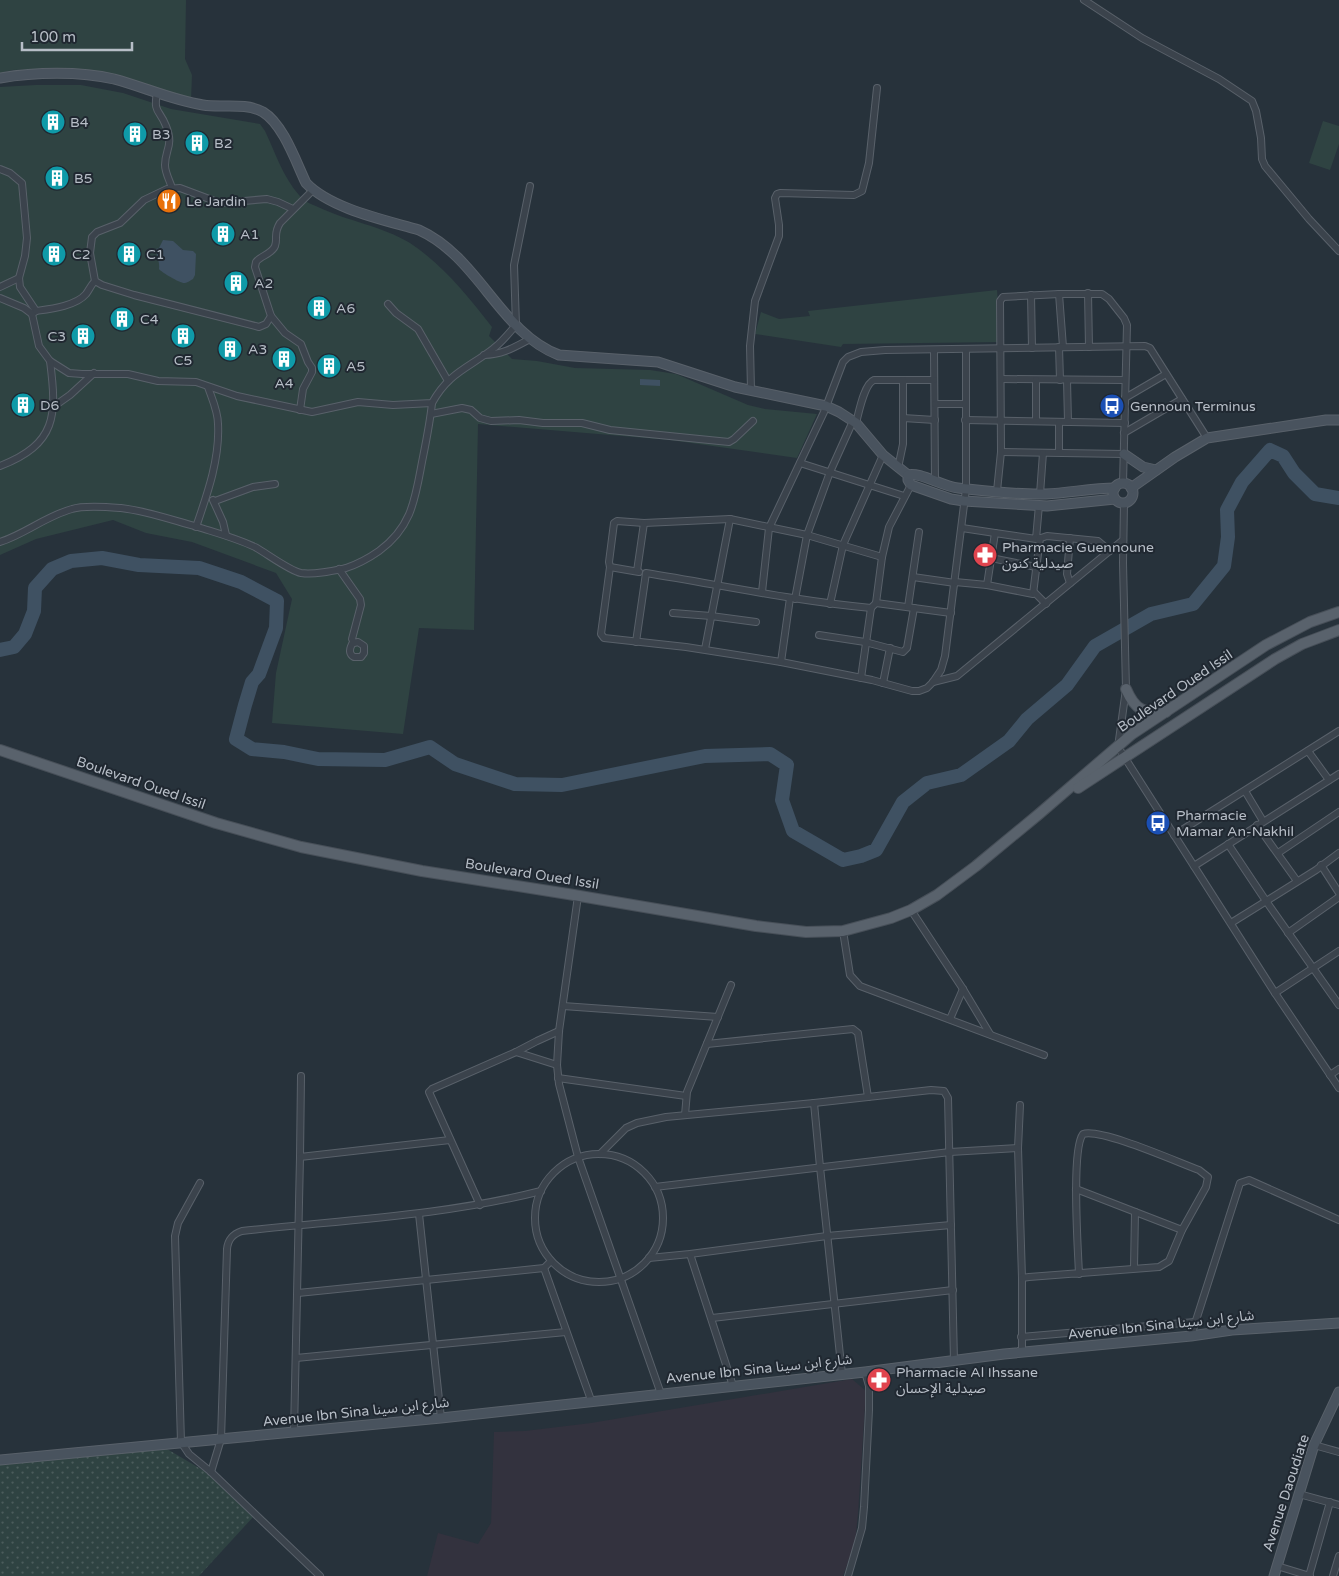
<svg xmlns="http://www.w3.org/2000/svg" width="1339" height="1576" viewBox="0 0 1339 1576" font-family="'Varela Round','Noto Sans Arabic',sans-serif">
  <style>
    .medical { fill: #33323e }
    .grass { fill: url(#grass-dots) }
    .garden { fill: #2f4342 }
    .water { fill: #3f5162 }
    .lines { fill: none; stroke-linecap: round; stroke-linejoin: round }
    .river { stroke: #3f5162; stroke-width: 14 }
    .street-casing { stroke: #59616a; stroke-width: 8 }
    .secondary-casing { stroke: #59616a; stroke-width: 11 }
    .primary-casing { stroke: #474f58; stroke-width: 12 }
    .street { stroke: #3b434c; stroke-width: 6 }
    .secondary { stroke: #49535e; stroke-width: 9 }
    .primary { stroke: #59626c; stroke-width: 10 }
    .labels { text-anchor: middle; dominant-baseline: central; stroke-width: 4; stroke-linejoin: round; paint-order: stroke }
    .poi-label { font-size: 14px; fill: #b7bec7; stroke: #202831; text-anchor: start }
    .street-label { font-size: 14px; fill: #b7bec7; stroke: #202831 }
  </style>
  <defs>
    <pattern id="grass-dots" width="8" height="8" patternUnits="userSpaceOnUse" patternTransform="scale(1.25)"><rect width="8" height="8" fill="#2f4342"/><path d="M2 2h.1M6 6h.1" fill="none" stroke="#4b5c5c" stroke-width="1.8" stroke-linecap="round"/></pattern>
  </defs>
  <rect width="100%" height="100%" fill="#27323b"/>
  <path class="medical" d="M852,1379L866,1391L858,1514L855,1543L843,1576H427L438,1533L478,1544L491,1523L494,1432L525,1431L591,1423Z"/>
  <path class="grass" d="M162,1446L216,1478L254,1516L199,1576H0V1459Z"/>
  <g class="garden">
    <path d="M0,0H186L185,59L192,75L191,101L135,83L43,69L13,70L0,73Z"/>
    <path d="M36,85H81L123,93L171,109L260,124L265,131C275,152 283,177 299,195C303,201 311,204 318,207C347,221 382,226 410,243C443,265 468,296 492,327L489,336L512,359L537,361L575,368L650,370L676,374L748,405L765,409L817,414L797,458L670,440L478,424L474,630L419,628L403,734L272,723L276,673L292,599L276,573L192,542L146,533L113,520L36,539L0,555V87Z"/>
    <path d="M1323,121L1339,126V144L1330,170L1309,163Z"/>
    <path d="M997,290L1001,342L843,344L841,347L755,334L761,312L779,319L810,316L808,311Z"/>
  </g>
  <g class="water">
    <path d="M163,240L173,241L183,250L193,251L196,254L195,275L193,279C191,280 187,283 185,283C181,284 161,272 159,269C160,261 156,256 156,249L159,248Z"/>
    <path d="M640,379L660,380V386L640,385Z"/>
  </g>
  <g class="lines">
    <path class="river" d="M0,650L14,647L25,634L34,611L35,588L52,569L71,561L102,558L139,565L199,568L241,582L277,601L276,628L259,674L252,682L245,705L236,739L252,749L284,752L318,759L385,760L430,747L455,764L515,784L562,785L705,756L770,754L787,765L782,800L793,831L843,860L861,856L876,850L903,802L927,783L961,775L1009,741L1027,719L1067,685L1095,646L1151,614L1193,604L1224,566L1228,537L1227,510L1242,482L1270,450L1283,456L1294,473L1315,494L1339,498"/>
    <defs>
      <g id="street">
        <path d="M1084,0L1142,38L1219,79L1252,101L1256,111L1261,138L1262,159L1265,166L1309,219L1339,251"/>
        <path d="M157,93C153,113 160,110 166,126C174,146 165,149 165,165C165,173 170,181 172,188"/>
        <path d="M0,169L10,173L22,183L27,238L25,256L19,278L20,287L36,311L32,314L39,346L50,361L69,373L82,374H128L158,381L196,382L237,396L312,412L358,402L393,405L432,403C449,372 469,368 494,348C502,342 509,333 516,325L514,265L530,186"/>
        <path d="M293,209L278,202L267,199L220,203L180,188L167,189L144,200L120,223L97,232L92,237L90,253L95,281L102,285L134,295L259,327L266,324L271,316L255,267L256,262C260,256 272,254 275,246C278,238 273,234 280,223L313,190"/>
        <path d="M0,287L19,278"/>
        <path d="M1088,293L1089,347"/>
        <path d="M1059,294L1063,347"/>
        <path d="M1031,295L1032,348"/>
        <path d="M0,298L24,308L32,314"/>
        <path d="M388,304L396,313L418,329L448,381"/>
        <path d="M36,311C50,309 76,306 86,294C89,290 91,285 95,281"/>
        <path d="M271,316L285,333L301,344L308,362L312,368V372L303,389L300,410"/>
        <path d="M1059,347L1060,380"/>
        <path d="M934,350L935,482"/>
        <path d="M484,355C502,355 515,347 530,339"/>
        <path d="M1001,379L1124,380"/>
        <path d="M1036,380V421"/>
        <path d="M1067,380L1068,422"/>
        <path d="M751,390L750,346L755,301L779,236V225L775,198L777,194L780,193L854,195L862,191L869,163L877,88"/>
        <path d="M1125,398L1166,374"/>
        <path d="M935,404H965"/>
        <path d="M53,407L70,395L94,373"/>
        <path d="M431,414L462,408L471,410L480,418L491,421L519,420L543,423H582L610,430L729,442L734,439L753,421"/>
        <path d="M903,418L935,420"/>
        <path d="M965,420L1125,423"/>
        <path d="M1059,422V452"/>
        <path d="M856,423C859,412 864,384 874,380H934"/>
        <path d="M1124,433L1182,399"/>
        <path d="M1001,452L1124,454"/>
        <path d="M800,463L904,496"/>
        <path d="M0,466C57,444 57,415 50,361"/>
        <path d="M898,468L903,444V380"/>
        <path d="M997,491L1001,452L1000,301L1003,297L1059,294H1102L1109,299L1124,318L1127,325L1123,483"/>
        <path d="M1040,494L1043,453"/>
        <path d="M213,500L223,522L226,535"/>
        <path d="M215,501L253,487L275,484"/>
        <path d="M1124,503L1123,563L1126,689L1118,747L1275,993L1339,1088"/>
        <path d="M196,527C207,495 220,459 218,424C218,411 212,399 208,387"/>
        <path d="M962,528L995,533"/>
        <path d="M1070,538L1067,574L1070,583"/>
        <path d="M1038,539L1047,536L1098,541L1110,551"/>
        <path d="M0,542C25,534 46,516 72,509C84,505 108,507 121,508C147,511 172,520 198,527C217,533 236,538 255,547C266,553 290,571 301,573C315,575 332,571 346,568C358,564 369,558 379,551C412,527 415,499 422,462C426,442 430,423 432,403"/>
        <path d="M882,557L807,535L730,519L644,523L617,521L614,523L609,562L610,567L601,634L604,638L686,647L781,662L872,680L912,691H919L927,688L933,682L941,670L945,656L966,489V350"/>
        <path d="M991,558L1036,567"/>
        <path d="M610,567L639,572"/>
        <path d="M339,569L360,599L361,605L352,639L354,643L352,644C349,650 349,654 354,657H361L364,653V646L358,642L354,643"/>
        <path d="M637,571L644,523"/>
        <path d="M913,577L955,583"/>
        <path d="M955,582L987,585L995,533L1036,539L1039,505"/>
        <path d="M987,585L1033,594L1040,538"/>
        <path d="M762,592L769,528L824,412L843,362L848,357L861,352L885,350L1145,346L1150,348L1207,438"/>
        <path d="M1034,592L1046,604"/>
        <path d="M795,599L807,535L830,472L853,421"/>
        <path d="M876,603L951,613"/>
        <path d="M830,604L843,545L883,455"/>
        <path d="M908,607L919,532"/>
        <path d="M673,613L711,616L756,622"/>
        <path d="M819,635L865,642L903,652L907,648L914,608"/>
        <path d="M636,642L646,573C721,585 795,601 871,608"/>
        <path d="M705,649L730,519"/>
        <path d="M781,662L790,598"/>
        <path d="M861,678L871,608L876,603L882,557L889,527L911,485"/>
        <path d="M933,682L957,676L1123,540"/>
        <path d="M883,683L890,648"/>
        <path d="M1308,751L1329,780"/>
        <path d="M1245,791L1263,821"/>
        <path d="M1257,825L1297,881"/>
        <path d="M1174,835L1339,731"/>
        <path d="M1228,844L1266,901L1339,1005"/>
        <path d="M1278,853L1339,812"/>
        <path d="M1321,865L1339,893"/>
        <path d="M1194,866L1339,774"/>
        <path d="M578,896L559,1031L557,1065L559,1084L578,1157L661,1394"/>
        <path d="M911,910L963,989L990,1034"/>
        <path d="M1231,923L1316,870L1339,853"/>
        <path d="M843,931L850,975L860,986L1044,1055"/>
        <path d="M1288,933L1339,897"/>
        <path d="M1275,993L1339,951"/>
        <path d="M563,1006L718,1017"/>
        <path d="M950,1019L963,989"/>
        <path d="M707,1044L853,1029L858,1033L868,1097"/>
        <path d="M516,1052L557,1065"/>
        <path d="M1330,1075L1339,1069"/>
        <path d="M558,1078L686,1096"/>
        <path d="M814,1103L820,1167L842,1374"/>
        <path d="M1020,1105L1018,1148L1022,1278V1352"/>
        <path d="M685,1115L687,1092L731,985"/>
        <path d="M600,1154L626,1128L637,1123L666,1117L814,1103L931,1090L944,1091L948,1098L954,1361"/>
        <circle cx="599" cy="1218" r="64"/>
        <path d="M300,1157L301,1076"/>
        <path d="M200,1183L178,1223L175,1236L181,1442L189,1454L211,1472L320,1576"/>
        <path d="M655,1187L950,1152L1018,1148"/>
        <path d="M1076,1189L1182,1230"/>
        <path d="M480,1205L429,1092L432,1089L516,1052L537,1041L559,1031"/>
        <path d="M419,1214L441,1418"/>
        <path d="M690,1254L733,1386"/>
        <path d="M649,1258L690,1254L827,1236L951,1225"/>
        <path d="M544,1268L591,1400"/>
        <path d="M1134,1268L1135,1212"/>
        <path d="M1022,1278L1029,1277L1159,1267L1169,1261L1182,1230L1206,1187L1208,1177L1199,1170C1177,1162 1101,1128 1083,1134C1071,1149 1078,1250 1079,1274"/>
        <path d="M298,1293L544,1268L551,1261"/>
        <path d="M712,1318L953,1290"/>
        <path d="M1191,1336L1240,1183L1249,1180L1339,1220"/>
        <path d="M1021,1337L1195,1322"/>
        <path d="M296,1358L566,1332"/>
        <path d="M294,1432L300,1157L450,1140"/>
        <path d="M1314,1445L1339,1452"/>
        <path d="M211,1472L221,1439L227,1249C228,1239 233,1234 242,1231C342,1220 443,1216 541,1191"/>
        <path d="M1299,1494L1339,1505"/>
        <path d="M1277,1566L1310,1576"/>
        <path d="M848,1576L862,1528L864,1507L869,1410V1386L865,1372"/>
        <path d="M1309,1576L1330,1502"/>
        <path d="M1333,1576L1339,1556"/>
      </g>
      <g id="secondary">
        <path d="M0,78C34,72 80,71 114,79C144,87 172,100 203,105C222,108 245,102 263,112C283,124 296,162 306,183C331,209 385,220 419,230C479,257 500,333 559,355L658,362L735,387L826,406L839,412L856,423L883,455L908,475V480L911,485L951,499L964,501L1047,506L1115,499"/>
        <path d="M1124,454L1143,467L1156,470"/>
        <path d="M908,475C918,471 944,487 958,488C986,491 1018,495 1046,494C1069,493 1092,488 1115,488"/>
        <circle cx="1123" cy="493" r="10"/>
        <path d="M1131,488L1175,457L1207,438L1326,420H1339"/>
        <path d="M0,1460L441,1418L865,1372L1004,1354L1191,1336L1232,1330L1339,1323"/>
        <path d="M1274,1576L1314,1445L1339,1392"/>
      </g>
      <g id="primary">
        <path d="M1126,689C1135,710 1144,714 1166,712"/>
        <path d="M0,750L216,823L301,847L422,871L568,894L756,926L806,932L843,931L891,918L911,910L937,895L976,866L1039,814L1132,734L1266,645L1310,622L1339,612"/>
        <path d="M1078,788L1275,659L1302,644L1339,630"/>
      </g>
    </defs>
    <use href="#street" class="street-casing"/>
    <use href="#secondary" class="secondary-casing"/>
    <use href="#primary" class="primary-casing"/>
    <use href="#street" class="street"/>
    <use href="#secondary" class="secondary"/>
    <use href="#primary" class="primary"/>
  </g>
  <defs>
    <symbol id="building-disc" viewBox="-11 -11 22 22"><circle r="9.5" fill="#0f9aa8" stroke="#202831"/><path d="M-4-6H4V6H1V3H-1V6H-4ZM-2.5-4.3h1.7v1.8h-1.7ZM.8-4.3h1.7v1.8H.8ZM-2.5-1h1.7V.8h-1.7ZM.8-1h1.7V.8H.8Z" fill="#fff"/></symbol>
    <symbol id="restaurant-disc" viewBox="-11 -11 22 22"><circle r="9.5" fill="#e8710a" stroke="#202831"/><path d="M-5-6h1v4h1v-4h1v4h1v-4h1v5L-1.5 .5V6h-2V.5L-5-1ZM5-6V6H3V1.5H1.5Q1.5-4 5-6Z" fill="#fff"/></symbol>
    <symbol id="bus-disc" viewBox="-11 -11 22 22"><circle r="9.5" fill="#1a4fb4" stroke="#202831"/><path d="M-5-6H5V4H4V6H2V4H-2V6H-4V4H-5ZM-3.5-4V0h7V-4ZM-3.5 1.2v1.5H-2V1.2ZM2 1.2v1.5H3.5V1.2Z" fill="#fff"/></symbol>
    <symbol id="pharmacy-disc" viewBox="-11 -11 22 22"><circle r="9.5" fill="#e0444e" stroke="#202831"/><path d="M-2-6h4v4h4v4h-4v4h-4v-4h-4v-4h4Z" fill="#fff"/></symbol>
  </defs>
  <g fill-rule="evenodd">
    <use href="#building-disc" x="39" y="108" width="28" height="28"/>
    <use href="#building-disc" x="121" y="120" width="28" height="28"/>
    <use href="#building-disc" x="183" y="129" width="28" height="28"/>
    <use href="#building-disc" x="43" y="164" width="28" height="28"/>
    <use href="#restaurant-disc" x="155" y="187" width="28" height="28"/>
    <use href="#building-disc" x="209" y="220" width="28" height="28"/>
    <use href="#building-disc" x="40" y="240" width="28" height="28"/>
    <use href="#building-disc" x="115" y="240" width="28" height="28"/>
    <use href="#building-disc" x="222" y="269" width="28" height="28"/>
    <use href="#building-disc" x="305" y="294" width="28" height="28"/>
    <use href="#building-disc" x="108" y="305" width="28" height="28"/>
    <use href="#building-disc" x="69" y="322" width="28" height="28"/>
    <use href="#building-disc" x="169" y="322" width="28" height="28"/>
    <use href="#building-disc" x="216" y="335" width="28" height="28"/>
    <use href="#building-disc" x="270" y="345" width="28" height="28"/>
    <use href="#building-disc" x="315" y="352" width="28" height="28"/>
    <use href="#building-disc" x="9" y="391" width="28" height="28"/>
    <use href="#bus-disc" x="1098" y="392" width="28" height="28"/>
    <use href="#pharmacy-disc" x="971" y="541" width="28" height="28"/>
    <use href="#bus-disc" x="1144" y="809" width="28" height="28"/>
    <use href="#pharmacy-disc" x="865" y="1366" width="28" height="28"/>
  </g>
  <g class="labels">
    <g class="poi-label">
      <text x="70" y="122">B4</text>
      <text x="152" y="134">B3</text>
      <text x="214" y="143">B2</text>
      <text x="74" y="178">B5</text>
      <text x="186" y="201">Le Jardin</text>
      <text x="240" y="234">A1</text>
      <text x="72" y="254">C2</text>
      <text x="146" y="254">C1</text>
      <text x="254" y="283">A2</text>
      <text x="336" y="308">A6</text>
      <text x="140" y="319">C4</text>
      <text x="66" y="336" text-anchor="end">C3</text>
      <text x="248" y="349">A3</text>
      <text x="183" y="360" text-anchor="middle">C5</text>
      <text x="346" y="366">A5</text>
      <text x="284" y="383" text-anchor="middle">A4</text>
      <text x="40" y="405">D6</text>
      <text x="1130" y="406">Gennoun Terminus</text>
      <text x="1002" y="547">Pharmacie Guennoune<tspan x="1002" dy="16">صيدلية كنون</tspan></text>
      <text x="1176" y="815">Pharmacie<tspan x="1176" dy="16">Mamar An-Nakhil</tspan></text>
      <text x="896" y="1372">Pharmacie Al Ihssane<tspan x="896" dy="16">صيدلية الإحسان</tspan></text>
    </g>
    <g class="street-label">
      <text transform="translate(1175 691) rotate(-34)">Boulevard Oued Issil</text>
      <text transform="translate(141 783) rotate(19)">Boulevard Oued Issil</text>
      <text transform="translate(532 874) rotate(9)">Boulevard Oued Issil</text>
      <text transform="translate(1161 1325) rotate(-6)">Avenue Ibn Sina شارع ابن سينا</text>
      <text transform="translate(759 1369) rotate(-6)">Avenue Ibn Sina شارع ابن سينا</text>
      <text transform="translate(356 1412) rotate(-6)">Avenue Ibn Sina شارع ابن سينا</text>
      <text transform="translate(1286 1493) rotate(-72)">Avenue Daoudiate</text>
    </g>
  </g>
  <path d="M22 42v8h110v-8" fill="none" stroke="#b7bec7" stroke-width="2.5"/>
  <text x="30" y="42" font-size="15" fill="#b7bec7" stroke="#202831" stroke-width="4" paint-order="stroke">100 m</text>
</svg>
